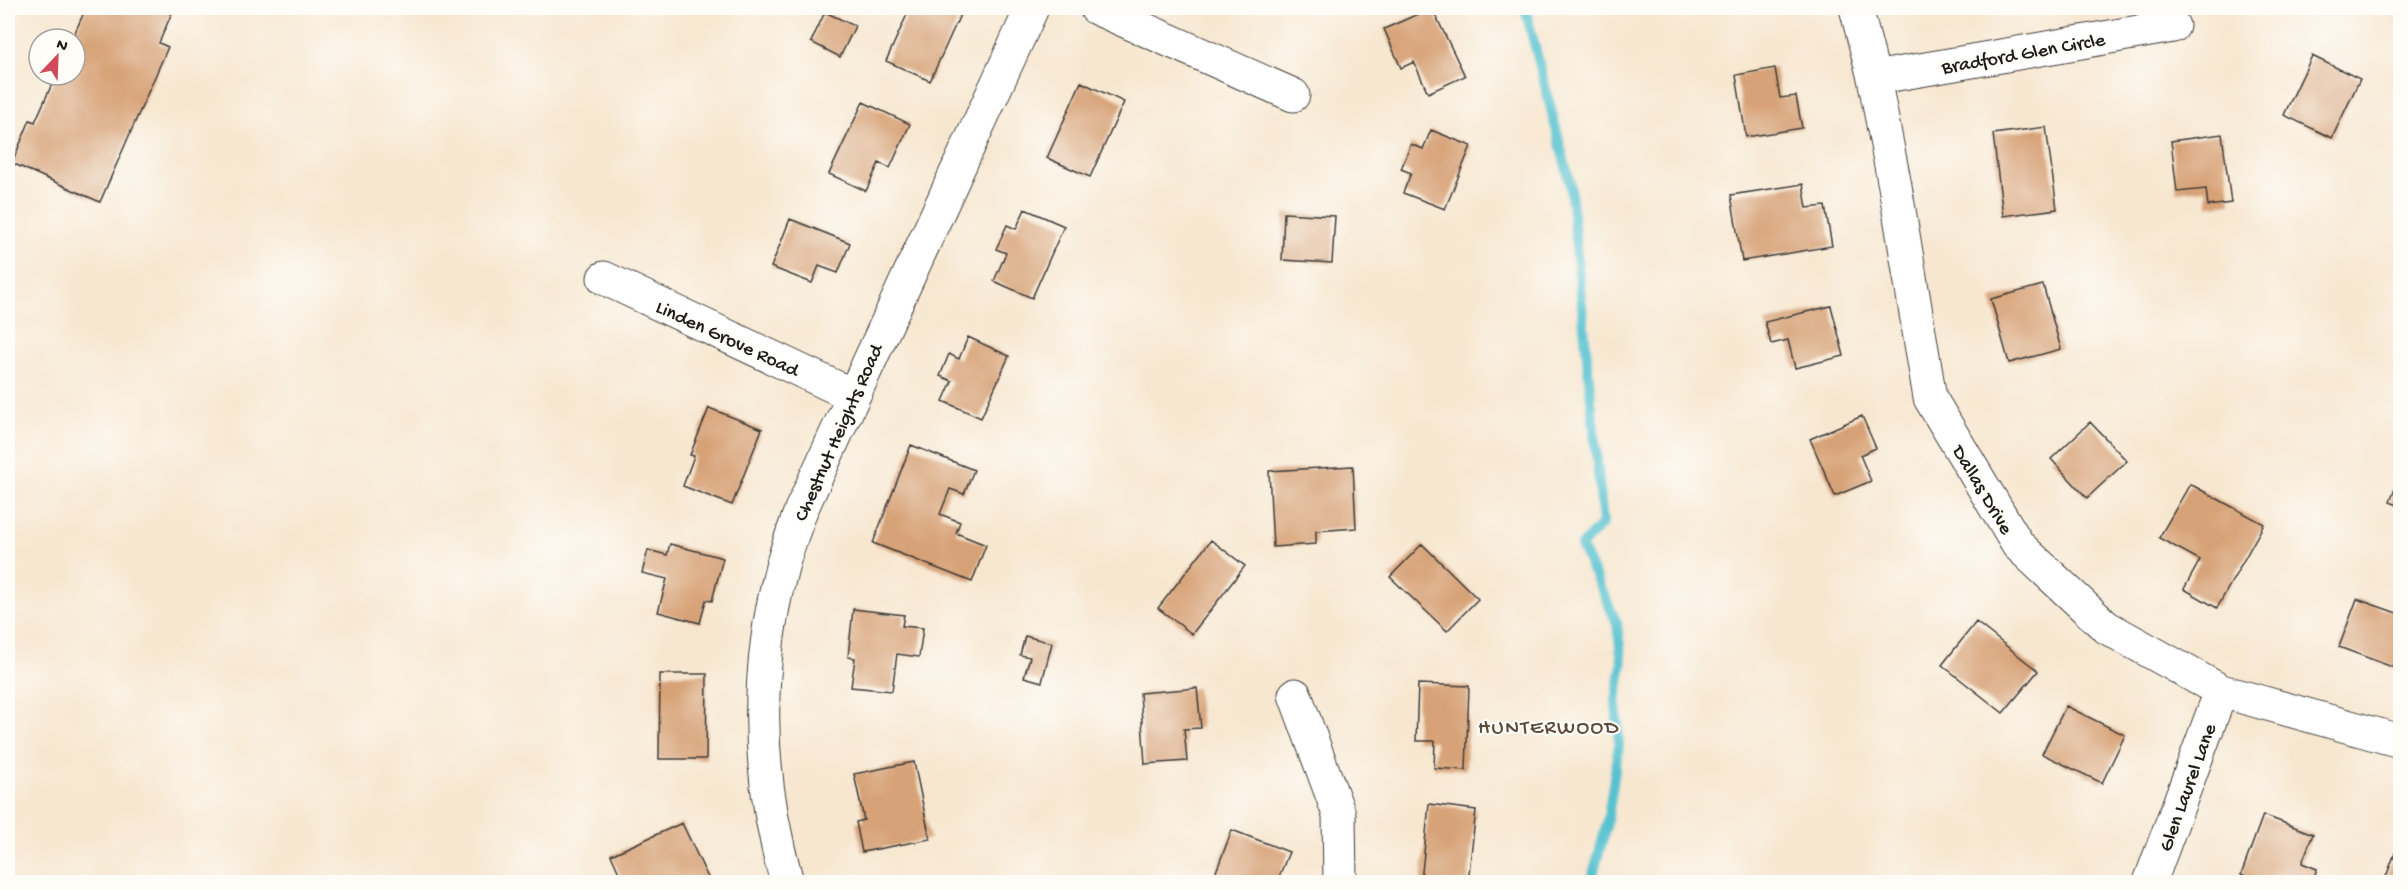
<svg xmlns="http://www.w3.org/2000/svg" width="2408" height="890" viewBox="0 0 2408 890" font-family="'Gochi Hand',sans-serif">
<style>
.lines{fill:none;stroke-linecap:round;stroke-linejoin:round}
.stream{stroke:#56c2d0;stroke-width:10}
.building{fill:#d7a277}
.street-casing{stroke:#3d3a37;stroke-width:35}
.street{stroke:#fff;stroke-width:33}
.labels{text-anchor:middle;stroke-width:4.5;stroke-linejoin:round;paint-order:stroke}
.street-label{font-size:20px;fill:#1c1c1c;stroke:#fdfcf7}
.neighbourhood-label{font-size:21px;letter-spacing:1.5px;fill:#5d4b3c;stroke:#fdfcf7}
</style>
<rect width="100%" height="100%" fill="#fdfcf7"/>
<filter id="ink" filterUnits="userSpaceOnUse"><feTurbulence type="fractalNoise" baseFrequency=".0167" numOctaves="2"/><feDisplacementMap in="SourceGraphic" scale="12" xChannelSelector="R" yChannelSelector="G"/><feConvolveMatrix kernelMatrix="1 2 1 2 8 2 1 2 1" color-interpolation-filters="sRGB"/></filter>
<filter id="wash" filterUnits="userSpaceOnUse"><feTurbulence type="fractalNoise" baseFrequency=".008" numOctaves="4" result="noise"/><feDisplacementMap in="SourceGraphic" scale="24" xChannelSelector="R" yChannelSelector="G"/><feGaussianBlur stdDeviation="1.35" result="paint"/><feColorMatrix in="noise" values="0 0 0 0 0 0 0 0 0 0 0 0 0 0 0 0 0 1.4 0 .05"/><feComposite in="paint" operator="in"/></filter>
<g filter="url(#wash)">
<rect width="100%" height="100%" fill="#f7e7d0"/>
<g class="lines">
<path class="stream" d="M1525,8L1570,183L1603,523L1581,546L1617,623L1622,663L1616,702L1619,745L1607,823L1591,882"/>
</g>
<g id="blocks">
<path class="building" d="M86,8H174L159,43L168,47L100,202L12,163L30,120L35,122L56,75H75V39H72Z
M910,8H943L960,15L930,81L886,61Z
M1432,8L1465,76L1428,93L1414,62L1401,68L1384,29Z
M825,12L855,26L840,57L811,42Z
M2312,56L2360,79L2332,138L2284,115Z
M1775,68L1780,98L1796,96L1802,128L1746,137L1736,75Z
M1081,82L1124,102L1090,177L1047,158Z
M863,102L910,124L890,168L879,163L866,191L829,174Z
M2046,127L2057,209L2003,216L1993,134Z
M1431,130L1471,146L1445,209L1403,193L1411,173L1401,169L1411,144L1423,149Z
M2222,134L2231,203L2208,206L2206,189L2177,192L2171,141Z
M1803,184L1807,208L1825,206L1832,246L1742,261L1731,195Z
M1025,209L1064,226L1032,298L994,281L1006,253L996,249L1007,225L1016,229Z
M1284,213L1335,216L1332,263L1282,260Z
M790,219L850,243L838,273L819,266L812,283L771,267Z
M2043,285L2061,349L2009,363L1991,299Z
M1831,306L1844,356L1795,368L1788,340L1771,344L1765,322Z
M968,337L1009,356L981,418L943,401L952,381L940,376L949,354L959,359Z
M709,408L762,429L732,505L683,486L694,456L690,455Z
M1862,416L1876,448L1860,455L1871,481L1835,496L1810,439Z
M2090,422L2127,461L2087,498L2051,459Z
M911,445L974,470L964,494L950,489L940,514L960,522L956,533L986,545L972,582L873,543Z
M1353,466L1356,528L1316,531V544L1273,547L1269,471Z
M2400,475V506L2390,502Z
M2190,484L2264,524L2217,608L2184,589L2200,560L2159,538Z
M1211,540L1245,566L1192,634L1158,608Z
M670,544L723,558L712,601L706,600L700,623L658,612L667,579L642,573L648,550L667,555Z
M1422,544L1478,599L1447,631L1390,577Z
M2357,599L2400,614V625L2397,634L2400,635V670L2339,647Z
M853,609L904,615L902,626L923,628L919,657L897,654L892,691L851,687L855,658L848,657Z
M1976,622L2038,671L2003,713L1942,665Z
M1025,636L1052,643L1042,682L1024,677L1030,657L1020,655Z
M660,674H707L706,759H659Z
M1418,684L1469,686L1466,770L1434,768L1435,741H1416Z
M1197,688L1201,728L1184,729L1187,761L1145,764L1140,693Z
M2066,706L2125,735L2102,783L2042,754Z
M914,762L930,839L862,852L856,822L864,820L854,774Z
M1429,804L1476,810L1468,882H1421Z
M2263,815L2313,834L2302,863L2317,869L2312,882H2261L2241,875Z
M682,823L710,882H623L611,855Z
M1232,830L1289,852L1277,882H1212Z
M2400,840V882H2384Z"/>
</g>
</g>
<g filter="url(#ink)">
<use href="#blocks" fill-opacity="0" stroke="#3d3a37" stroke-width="1.5"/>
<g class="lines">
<g class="street-casing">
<path id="street" d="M1096,8L1293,95
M1856,8L1874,78L1895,186L1930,398L2018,545L2106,627L2221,691L2400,741
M1874,78L2173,26
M604,278L852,395
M1295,695L1339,814L1340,882
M787,882C757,778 754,676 781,571C786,550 794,530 801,510L1032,8
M2150,882L2221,691"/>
</g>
<use href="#street" class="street"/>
</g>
</g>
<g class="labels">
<g class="street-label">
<text transform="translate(2023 52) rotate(-10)" y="7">Bradford Glen Circle</text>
<text transform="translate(728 337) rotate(25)" y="7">Linden Grove Road</text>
<text transform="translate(837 432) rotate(-66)" y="7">Chestnut Heights Road</text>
<text transform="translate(1984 489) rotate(59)" y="7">Dallas Drive</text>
<text transform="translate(2186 787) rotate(-70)" y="7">Glen Laurel Lane</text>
</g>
<g class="neighbourhood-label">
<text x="1549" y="733">HUNTERWOOD</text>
</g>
</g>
<rect width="2408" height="890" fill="none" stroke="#fdfcf7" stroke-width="30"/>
<g transform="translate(57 57) rotate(23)"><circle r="28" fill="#fdfcf7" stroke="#a3a29f" stroke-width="1.5"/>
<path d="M0-4.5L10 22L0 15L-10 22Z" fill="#d1495b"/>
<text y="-9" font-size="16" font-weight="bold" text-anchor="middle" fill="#1c1c1c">N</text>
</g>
</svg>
